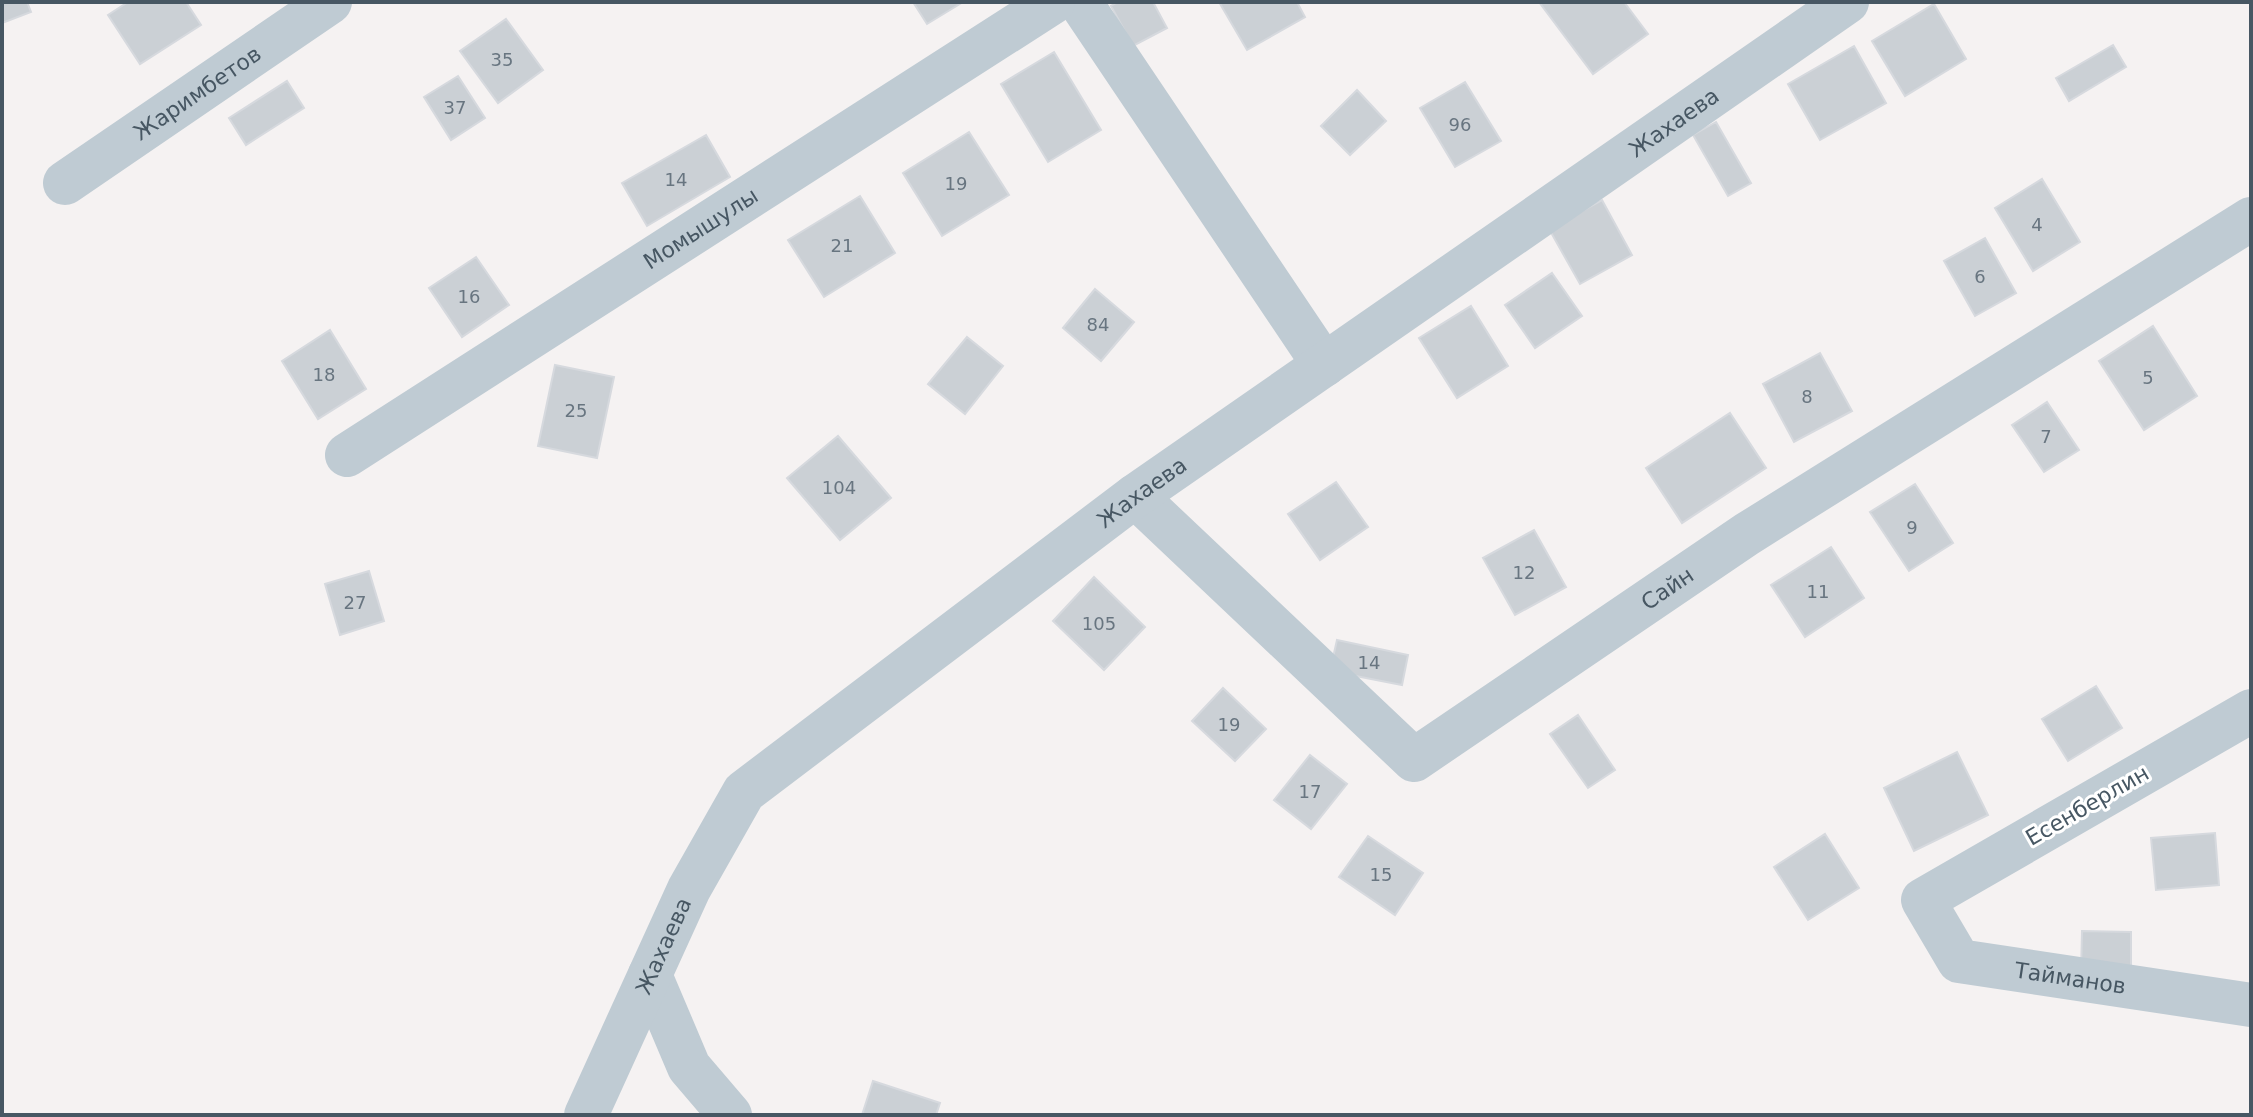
<svg xmlns="http://www.w3.org/2000/svg" width="2253" height="1117" viewBox="0 0 2253 1117" font-family="'DejaVu Sans',sans-serif">
<style>
.building{fill:#cbd0d5;stroke:#d6d9de;stroke-width:2}
.lines{fill:none;stroke-linecap:round;stroke-linejoin:round}
.minor{stroke:#bfcbd3;stroke-width:44}
.labels{text-anchor:middle;stroke-width:6;stroke-linejoin:round;paint-order:stroke}
.number-label{font-size:18px;fill:#687580}
.street-label{font-size:22px;fill:#475763;stroke:#fff}
</style>
<rect width="100%" height="100%" fill="#f5f2f2"/>
<path class="building" d="M2,2H27L31,12L2,23Z
M128,2H186L201,25L140,64L108,15Z
M913,2H963L927,24Z
M1118,2H1153L1167,28L1133,46L1111,6Z
M1219,2H1297L1305,17L1247,50Z
M1539,2H1624L1648,34L1593,74Z
M1934,4L1966,59L1905,96L1872,41Z
M506,19L543,70L498,103L460,51Z
M2113,45L2126,67L2069,101L2056,78Z
M1854,46L1886,103L1820,140L1788,84Z
M1054,52L1101,130L1048,162L1001,84Z
M458,76L485,118L451,140L424,97Z
M287,81L304,108L246,145L229,118Z
M1465,82L1501,141L1455,167L1420,108Z
M1357,90L1386,121L1350,155L1321,126Z
M1716,122L1751,183L1728,196L1693,135Z
M969,132L1009,195L942,236L903,173Z
M706,135L730,177L647,226L622,183Z
M2042,179L2080,242L2033,271L1995,208Z
M860,196L895,253L824,297L788,240Z
M1602,200L1632,255L1580,284L1549,229Z
M1985,238L2016,293L1975,316L1944,261Z
M476,257L509,305L462,337L429,288Z
M1552,273L1582,316L1535,348L1505,305Z
M1095,289L1134,322L1101,361L1063,328Z
M1471,306L1508,366L1457,398L1419,338Z
M2153,326L2197,396L2144,430L2099,361Z
M330,330L366,389L318,419L282,361Z
M967,337L1003,366L965,414L928,384Z
M1820,353L1852,411L1794,442L1763,384Z
M555,365L614,377L597,458L538,446Z
M2047,402L2079,450L2044,472L2012,425Z
M1730,413L1766,468L1682,523L1646,468Z
M838,436L891,498L840,540L787,478Z
M1336,482L1368,527L1320,560L1288,514Z
M1915,484L1953,543L1909,571L1870,512Z
M1534,530L1566,587L1515,615L1483,558Z
M1831,547L1864,598L1805,637L1771,585Z
M369,571L384,621L340,635L325,584Z
M1094,577L1145,627L1104,670L1053,621Z
M1337,640L1408,655L1402,685L1330,671Z
M2096,686L2122,728L2068,761L2042,719Z
M1223,688L1266,729L1235,761L1192,721Z
M1578,715L1615,770L1588,788L1550,734Z
M1957,752L1988,815L1914,851L1884,788Z
M1310,755L1347,784L1311,829L1274,800Z
M2215,833L2219,885L2156,890L2151,838Z
M1825,834L1859,888L1808,920L1774,867Z
M1368,836L1423,873L1395,915L1339,877Z
M2082,931L2131,932V974L2081,973Z
M873,1081L940,1103L936,1115H862Z"/>
<g class="lines">
<g class="minor">
<path d="M1080,2L1324,365"/>
<path id="s1" d="M65,183L330,2"/>
<path id="s2" d="M347,455L1053,2"/>
<path id="s3" d="M1135,496L1414,760L1747,534L2251,219"/>
<path id="s4" d="M2251,711L1923,900L1959,961L2251,1005"/>
<path d="M650,975L689,1067L730,1115"/>
<path id="s5" d="M586,1115L689,889L744,792L1135,496L1847,2"/>
</g>
</g>
<g class="labels">
<g class="number-label">
<text x="502" y="66">35</text>
<text x="455" y="114">37</text>
<text x="1460" y="131">96</text>
<text x="676" y="186">14</text>
<text x="956" y="190">19</text>
<text x="2037" y="231">4</text>
<text x="842" y="252">21</text>
<text x="1980" y="283">6</text>
<text x="469" y="303">16</text>
<text x="1098" y="331">84</text>
<text x="324" y="381">18</text>
<text x="2148" y="384">5</text>
<text x="1807" y="403">8</text>
<text x="576" y="417">25</text>
<text x="2046" y="443">7</text>
<text x="839" y="494">104</text>
<text x="1912" y="534">9</text>
<text x="1524" y="579">12</text>
<text x="1818" y="598">11</text>
<text x="355" y="609">27</text>
<text x="1099" y="630">105</text>
<text x="1369" y="669">14</text>
<text x="1229" y="731">19</text>
<text x="1310" y="798">17</text>
<text x="1381" y="881">15</text>
</g>
<g class="street-label">
<text dy="8" stroke="none"><textPath href="#s1" startOffset="160">Жаримбетов</textPath></text>
<text dy="8" stroke="none"><textPath href="#s5" startOffset="1506">Жахаева</textPath></text>
<text dy="8" stroke="none"><textPath href="#s2" startOffset="420">Момышулы</textPath></text>
<text dy="8" stroke="none"><textPath href="#s5" startOffset="858">Жахаева</textPath></text>
<text dy="8" stroke="none"><textPath href="#s3" startOffset="690">Сайн</textPath></text>
<text transform="translate(2087 805) rotate(-30)" y="8">Есенберлин</text>
<text dy="8" stroke="none"><textPath href="#s5" startOffset="186">Жахаева</textPath></text>
<text dy="8" stroke="none"><textPath href="#s4" startOffset="562">Тайманов</textPath></text>
</g>
</g>
<rect width="2253" height="1117" fill="none" stroke="#475763" stroke-width="8"/>
</svg>
